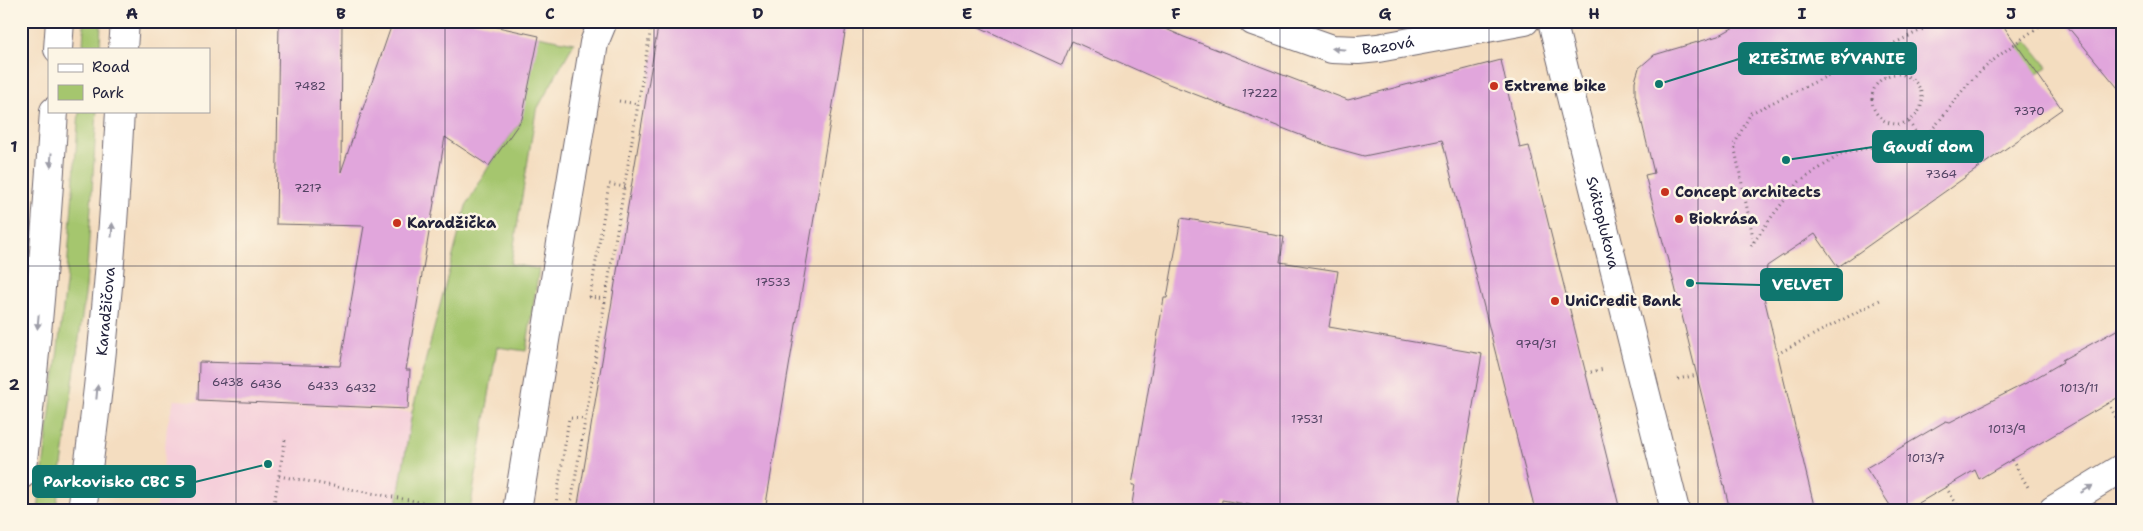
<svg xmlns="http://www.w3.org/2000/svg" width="2143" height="531" viewBox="0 0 2143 531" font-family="'Shantell Sans',sans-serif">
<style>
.built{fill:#f5cfda}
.green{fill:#a5c66e;stroke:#647454}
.building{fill:#e1a6dc}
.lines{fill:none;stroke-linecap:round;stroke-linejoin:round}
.minor-casing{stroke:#6c636a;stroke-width:30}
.tertiary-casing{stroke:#6c636a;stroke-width:30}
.secondary-casing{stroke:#6c636a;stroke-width:30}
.path{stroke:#6c636a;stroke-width:3;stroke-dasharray:1 4;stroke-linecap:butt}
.minor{stroke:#fff;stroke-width:28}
.tertiary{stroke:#fff;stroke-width:28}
.secondary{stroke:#fff;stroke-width:28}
.oneway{fill:#9c9ca7}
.grid{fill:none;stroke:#22223b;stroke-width:1;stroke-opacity:0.55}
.poi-dot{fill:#c8321e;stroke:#fcf5e5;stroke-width:2}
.labels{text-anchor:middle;stroke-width:5;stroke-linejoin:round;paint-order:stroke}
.number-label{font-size:12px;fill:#524363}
.street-label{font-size:15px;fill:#22223b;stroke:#fcf5e5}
.poi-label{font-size:15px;font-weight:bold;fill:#22223b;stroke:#fcf5e5;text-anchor:start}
.leader{fill:none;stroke:#0f766e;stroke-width:2}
.callout-dot{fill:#0f766e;stroke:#fcf5e5;stroke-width:2}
.callout{fill:#0f766e;stroke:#0f766e;stroke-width:2}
.callout-label{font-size:16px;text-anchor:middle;font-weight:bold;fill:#fff}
.neatline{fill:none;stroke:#22223b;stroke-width:2}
.grid-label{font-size:16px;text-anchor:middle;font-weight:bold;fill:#22223b}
</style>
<rect width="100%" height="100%" fill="#fcf5e5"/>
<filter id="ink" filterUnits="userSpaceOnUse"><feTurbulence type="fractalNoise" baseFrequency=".02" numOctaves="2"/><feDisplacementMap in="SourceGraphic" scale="10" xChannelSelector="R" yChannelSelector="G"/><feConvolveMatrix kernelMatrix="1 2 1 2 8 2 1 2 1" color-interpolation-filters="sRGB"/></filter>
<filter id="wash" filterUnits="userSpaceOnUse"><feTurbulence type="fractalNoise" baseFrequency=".0096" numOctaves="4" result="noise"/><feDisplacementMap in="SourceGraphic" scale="20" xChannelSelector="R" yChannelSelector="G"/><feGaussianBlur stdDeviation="1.12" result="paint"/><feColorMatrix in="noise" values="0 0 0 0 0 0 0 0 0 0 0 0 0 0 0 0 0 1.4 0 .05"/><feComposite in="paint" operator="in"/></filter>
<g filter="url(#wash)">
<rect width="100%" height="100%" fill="#f4ddc0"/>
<path class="built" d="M174,400L412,412L396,510H156L164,460L167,426Z"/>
<path class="green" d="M84,21H101L100,49H83Z
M538,36L574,43L536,111L511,264L539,269L526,351L497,347L470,510H396L412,412L466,206L489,166L517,126H519Z
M2027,41L2048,67L1986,104L1974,82Z
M79,111H97L86,287L56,510H38L66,284Z"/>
<g id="blocks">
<path class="building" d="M279,21H342L341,172L393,21H471L539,36L522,119L489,166L445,137L406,370H410L408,409L198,400L199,362L340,366L364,226L276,224Z
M659,21H847L765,510H577Z
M966,21H1148L1184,37L1348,100L1501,60L1520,148L1529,146L1620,510H1535L1442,140L1364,156L1331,147L1166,83L1072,41L1062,65Z
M1745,21H2000L2062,109L1838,267L1815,234L1767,266L1763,293L1815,510H1730L1674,283L1645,175L1654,173L1635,94V81L1639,68L1654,55L1718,36Z
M2063,21H2122V93Z
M1181,218L1268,232V234L1284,237L1280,262L1338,271L1329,327L1482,354L1455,510H1279L1222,500L1221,510H1131L1135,485H1132L1164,298H1167Z
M2122,327V395L1979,479L1975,470L1907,510H1893L1866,468L1946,421L1950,422L2032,380L2063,362L2062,360Z"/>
</g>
</g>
<g filter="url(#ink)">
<use href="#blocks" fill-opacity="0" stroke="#6c636a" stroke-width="1"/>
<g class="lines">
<g class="minor-casing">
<g id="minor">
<path id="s1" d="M1253,21L1332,49L1358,50L1378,48L1525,21"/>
<path d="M517,510L594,43L603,21"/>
<path d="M2053,510L2122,468"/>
</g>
</g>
<g class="tertiary-casing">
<g id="tertiary">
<path id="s2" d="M1552,21L1675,510"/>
</g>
</g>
<g class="secondary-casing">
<g id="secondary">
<path d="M58,49L60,21"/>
<path d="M123,49L125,21"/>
<path d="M21,475C37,354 46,233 54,111"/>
<path id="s3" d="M82,510C102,378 113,244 120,111"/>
</g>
</g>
<path class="path" d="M1872,55L1885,77
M1872 99a25 25 0 1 1 50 0a25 25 0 1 1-50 0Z
M619,101L638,104
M1909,122L1921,140C1941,123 1953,100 1971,81C1994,57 2020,40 2047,21
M1754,242L1734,145L1751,113L1940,21
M1751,246L1773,215L1799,182L1841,154L1876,146L1921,140
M589,297L606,299
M590,297L609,184L625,187
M1777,354L1880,300
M1586,373L1604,369
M1678,379L1697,375
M2108,403L2122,428
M2012,460L2028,487
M279,476L463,510
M1946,487L1960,510
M273,510L285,440
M555,510L569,418L585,419
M570,510L652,21"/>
<use href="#minor" class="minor"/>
<use href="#tertiary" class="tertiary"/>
<use href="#secondary" class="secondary"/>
</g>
<defs><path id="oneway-solid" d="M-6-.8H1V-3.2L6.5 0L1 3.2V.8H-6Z" transform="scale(1.25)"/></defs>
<g class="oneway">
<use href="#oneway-solid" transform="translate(1339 49) rotate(-175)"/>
<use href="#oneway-solid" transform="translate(51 160) rotate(94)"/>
<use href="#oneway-solid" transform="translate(112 230) rotate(-86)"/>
<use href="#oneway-solid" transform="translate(38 322) rotate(95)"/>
<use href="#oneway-solid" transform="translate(97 392) rotate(-85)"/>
<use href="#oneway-solid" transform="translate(2087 489) rotate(-31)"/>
</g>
</g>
<path class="grid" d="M236,21V510M445,21V510M654,21V510M863,21V510M1072,21V510M1280,21V510M1489,21V510M1698,21V510M1907,21V510M21,266H2122"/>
<g class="poi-dot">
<circle cx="1494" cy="86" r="5"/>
<circle cx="1665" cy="192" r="5"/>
<circle cx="1679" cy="219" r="5"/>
<circle cx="397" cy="223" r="5"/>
<circle cx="1555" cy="301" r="5"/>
</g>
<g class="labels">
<g class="number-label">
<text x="310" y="90">7482</text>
<text x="1260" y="97">17222</text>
<text x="2029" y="115">7370</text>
<text x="1941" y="178">7364</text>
<text x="308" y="192">7217</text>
<text x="773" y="286">17533</text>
<text x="1536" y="348">979/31</text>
<text x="228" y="386">6438</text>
<text x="266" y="388">6436</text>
<text x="323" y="390">6433</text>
<text x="361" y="392">6432</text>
<text x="2079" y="392">1013/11</text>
<text x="1307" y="423">17531</text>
<text x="2007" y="433">1013/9</text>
<text x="1926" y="462">1013/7</text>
</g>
<g class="street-label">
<text dy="5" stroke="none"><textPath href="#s1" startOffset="140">Bazová</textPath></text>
<text dy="5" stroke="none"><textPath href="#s2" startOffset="208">Svätoplukova</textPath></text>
<text dy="5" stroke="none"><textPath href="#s3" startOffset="200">Karadžičova</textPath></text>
</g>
<g class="poi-label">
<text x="1504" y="91">Extreme bike</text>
<text x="1675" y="197">Concept architects</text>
<text x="1689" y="224">Biokrása</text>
<text x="407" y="228">Karadžička</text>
<text x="1565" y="306">UniCredit Bank</text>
</g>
</g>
<path class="leader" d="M1659 84L1739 59M1786 160L1873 147M1690 283L1761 285M268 464L195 482"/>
<g class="callout-dot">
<circle cx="1659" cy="84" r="5"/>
<circle cx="1786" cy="160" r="5"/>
<circle cx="1690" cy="283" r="5"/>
<circle cx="268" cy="464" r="5"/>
</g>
<g class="callout">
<rect x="1739" y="43" width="177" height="31" rx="5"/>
<rect x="1873" y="131" width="110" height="31" rx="5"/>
<rect x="1761" y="269" width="81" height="31" rx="5"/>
<rect x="33" y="466" width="162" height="31" rx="5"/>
</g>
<g class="callout-label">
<text x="1827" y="64">RIEŠIME BÝVANIE</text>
<text x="1928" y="152">Gaudí dom</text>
<text x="1802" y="290">VELVET</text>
<text x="114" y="487">Parkovisko CBC 5</text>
</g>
<rect width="2143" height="531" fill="none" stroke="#fcf5e5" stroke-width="55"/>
<rect x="48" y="48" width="162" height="65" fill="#fcf5e5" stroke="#a5a1a1"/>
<rect x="58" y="64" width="25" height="8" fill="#ffffff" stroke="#a5a1a1"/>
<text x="92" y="72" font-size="15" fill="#22223b">Road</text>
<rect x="58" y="85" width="25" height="15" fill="#a5c66e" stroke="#a5a1a1"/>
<text x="92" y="98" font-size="15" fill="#22223b">Park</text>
<rect x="28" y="28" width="2088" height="476" class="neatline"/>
<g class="grid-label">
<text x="132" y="19">A</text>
<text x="341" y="19">B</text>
<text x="550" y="19">C</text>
<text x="758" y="19">D</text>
<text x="967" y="19">E</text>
<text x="1176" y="19">F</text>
<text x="1385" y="19">G</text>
<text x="1594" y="19">H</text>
<text x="1802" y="19">I</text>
<text x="2011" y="19">J</text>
<text x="14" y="152">1</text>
<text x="14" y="390">2</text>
</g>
</svg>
